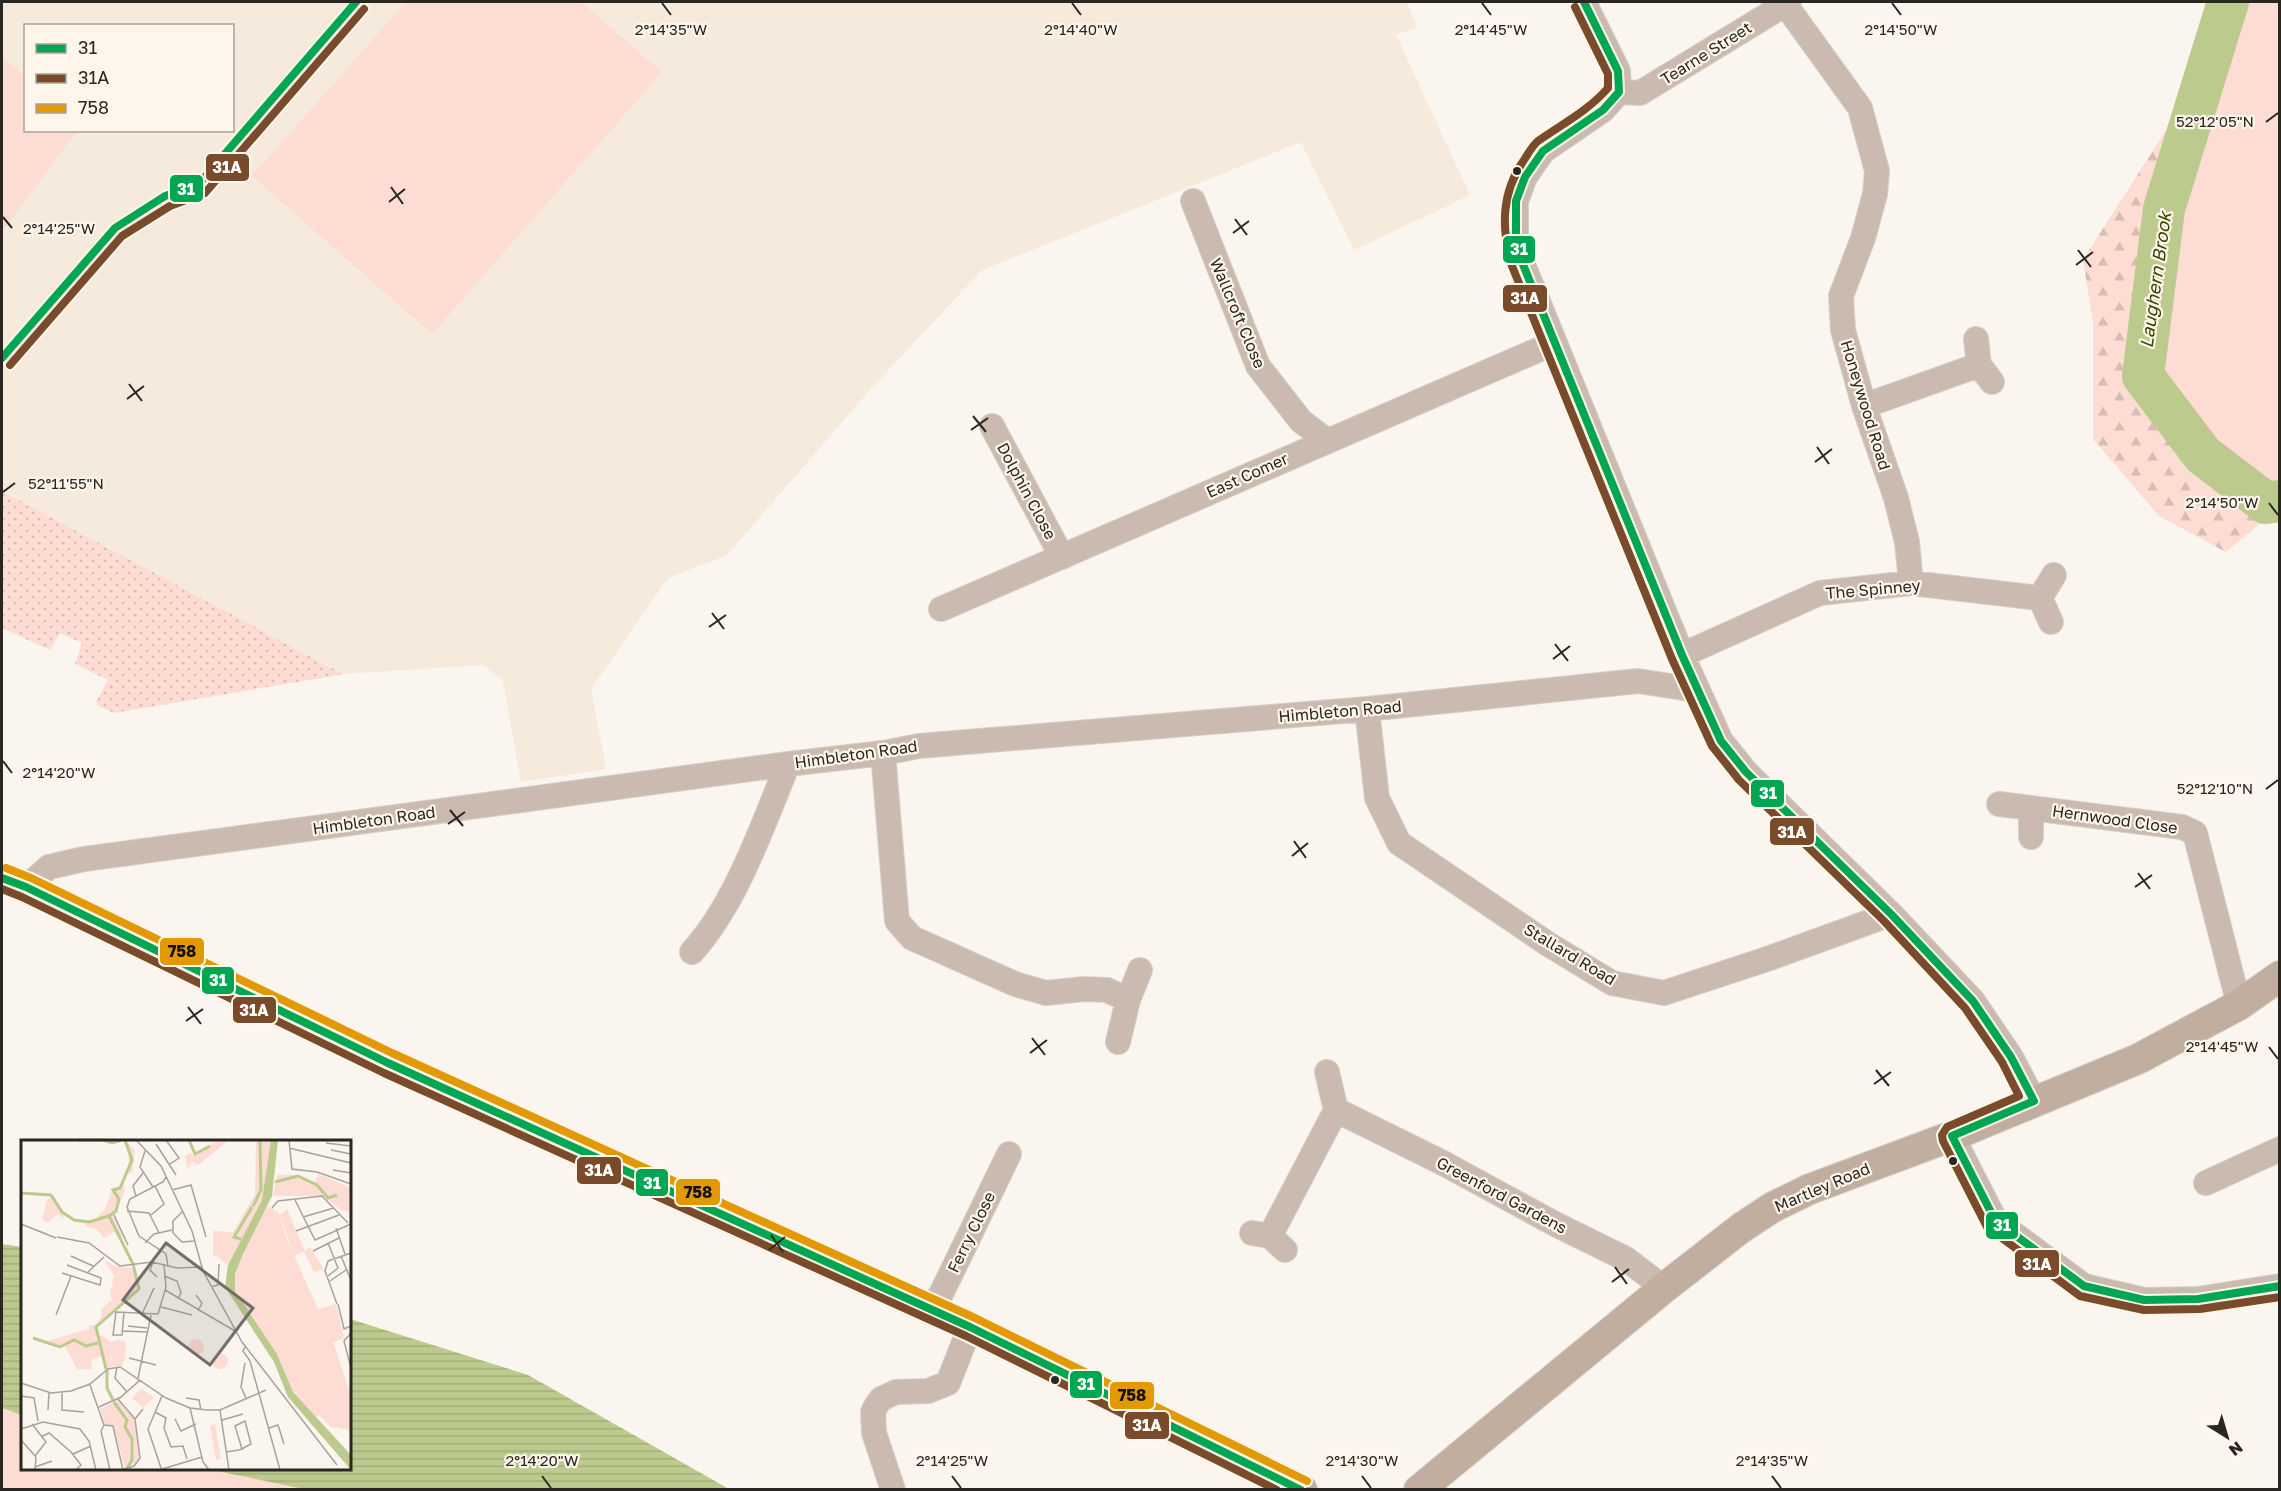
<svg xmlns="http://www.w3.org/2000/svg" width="2281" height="1491" viewBox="0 0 2281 1491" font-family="'Golos Text',sans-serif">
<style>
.built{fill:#f5eadc;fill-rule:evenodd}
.grass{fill:#fcdcd3}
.forest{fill:url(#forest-firs)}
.garden{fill:url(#garden-dots)}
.water{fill:url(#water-rules)}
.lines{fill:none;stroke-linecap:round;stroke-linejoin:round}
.river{stroke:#bdca8d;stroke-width:42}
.minor-casing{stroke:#d4d0ca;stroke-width:26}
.major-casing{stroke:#d4d0ca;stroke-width:32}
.minor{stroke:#cbbaaf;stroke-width:24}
.major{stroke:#c1ae9e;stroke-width:30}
.bus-1-casing{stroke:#fef6ea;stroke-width:12}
.bus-2-casing{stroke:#fef6ea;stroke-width:12}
.bus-3-casing{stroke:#fef6ea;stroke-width:12}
.bus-1{stroke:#00a651;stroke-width:8}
.bus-2{stroke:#7a4b2a;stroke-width:8}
.bus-3{stroke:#e29903;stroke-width:8}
.ticks{fill:none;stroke:#2a2621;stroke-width:2}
.bus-dot{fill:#2a2621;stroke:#fef6ea;stroke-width:2}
.labels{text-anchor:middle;stroke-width:4.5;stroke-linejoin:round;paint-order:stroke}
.street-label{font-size:16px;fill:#2a2621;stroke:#fef6ea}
.water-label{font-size:18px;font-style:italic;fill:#384402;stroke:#fef6ea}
.inset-river{fill:none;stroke:#bdca8d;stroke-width:3}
.inset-road{fill:none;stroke:#a7a29c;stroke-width:1.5}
.view{fill:#736e69;fill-opacity:0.15;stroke:#736e69;stroke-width:3}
.inset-edge{fill:none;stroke:#2a2621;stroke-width:3}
.ticks-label{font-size:15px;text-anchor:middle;fill:#2a2621;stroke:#fef6ea;stroke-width:4.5;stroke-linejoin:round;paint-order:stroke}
.line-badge{stroke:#fef6ea;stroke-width:2}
.badge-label{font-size:16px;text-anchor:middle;font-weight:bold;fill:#fff}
.pale-badge-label{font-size:16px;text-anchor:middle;font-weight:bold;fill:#111}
</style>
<defs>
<pattern id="forest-firs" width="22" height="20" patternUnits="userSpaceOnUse" patternTransform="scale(1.5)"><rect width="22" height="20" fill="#fcdcd3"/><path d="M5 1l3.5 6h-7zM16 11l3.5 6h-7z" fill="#d8bdb5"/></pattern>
<pattern id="garden-dots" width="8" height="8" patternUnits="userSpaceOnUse" patternTransform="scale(1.5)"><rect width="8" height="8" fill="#fcdcd3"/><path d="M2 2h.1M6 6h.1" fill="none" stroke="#d8bdb5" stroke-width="1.8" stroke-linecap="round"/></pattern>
<pattern id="water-rules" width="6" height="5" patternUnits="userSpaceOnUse" patternTransform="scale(1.5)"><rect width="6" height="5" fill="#bdca8d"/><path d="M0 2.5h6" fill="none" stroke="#a3ad79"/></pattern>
</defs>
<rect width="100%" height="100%" fill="#faf5ee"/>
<path class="built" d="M2,2H1407L1417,28L1396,35L1470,195L1354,250L1301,142L982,270L869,391L727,555L668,578L591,689L606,769L521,782L503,681L483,665L344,674L2,491ZM26,26H232V130H26Z"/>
<path class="grass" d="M406,2H581L662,72L432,334L252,176Z
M2228,2H2279V501L2266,503L2203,455L2143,376L2164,209Z
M2,58L25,76L26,130L77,131L2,232Z
M2,1408L22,1415V1468L207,1469L309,1489H2Z"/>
<path class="forest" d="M2207,66L2164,209L2143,376L2203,455L2266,503L2279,501V508L2226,552L2159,516L2093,439V322L2083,260Z"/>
<path class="garden" d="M2,491L330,667L344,674L114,713L95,704L108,680L75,664L82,643L60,633L50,650L2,628Z"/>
<path class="water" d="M2,1244L22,1247V1415L2,1408Z
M350,1319L528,1375L729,1489L309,1490L207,1469L350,1468Z"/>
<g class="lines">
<path class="river" d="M2228,2L2164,209L2143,376L2203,455L2266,503L2280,501"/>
<g class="minor-casing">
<path id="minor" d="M1584,2L1618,71L1619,92
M1785,4L1860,108L1877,171L1875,194L1863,238L1841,296L1843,330L1864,406L1896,498L1907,542L1911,583
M1619,92L1603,110L1543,151L1525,177L1516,201V239L1522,262L1682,655L1721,741L1746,772L1891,914L1973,1001L2011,1057L2034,1101
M1619,92L1640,93L1789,2
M1193,201L1258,366L1301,421L1326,440
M1976,339L1979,365L1992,382
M1864,406L1979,365
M992,426L1062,557
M941,609L1554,343
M2051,622L2040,598L2054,575
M1682,655L1820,593L1911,583L2040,598
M1367,709L1377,798L1399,843L1548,944L1612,983L1664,993L1770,958L1891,914
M883,753L897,921L912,938L1015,984L1046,993L1084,989L1107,990L1128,1000
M1999,804L2182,827L2195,833L2239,1005
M2031,808V837
M26,887L49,867L84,859L788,764L883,753L919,746L1367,709L1638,681L1696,690
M692,952C737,902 762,826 788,764
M1118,1042L1128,1000L1140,970
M1336,1110L1443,1163L1555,1224L1626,1259L1664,1288
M1952,1136L1995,1220L2084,1286L2144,1300L2198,1299L2280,1286
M2206,1183L2280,1149
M1252,1233L1270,1236L1285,1250
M1270,1236L1336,1110L1327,1072
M931,1310L942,1292L1009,1154
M893,1490L874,1433L873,1412L876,1406L881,1399L896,1392L928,1391L948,1383L970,1327"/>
</g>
<g class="major-casing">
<path id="major" d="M2,878L26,887L388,1063L970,1327L1302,1490
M1419,1490L1664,1288L1741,1228L1773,1207L1810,1189L1952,1136L2138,1059L2239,1005L2280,976"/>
</g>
<use href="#minor" class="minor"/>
<use href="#major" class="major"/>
<g class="bus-1-casing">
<path id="bus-1" d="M1584,2L1618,71L1619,92L1603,110L1543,151L1525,177L1516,201V239L1522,262L1682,655L1721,741L1746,772L1891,914L1973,1001L2011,1057L2034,1101L1952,1136L1995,1220L2084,1286L2144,1300L2198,1299L2280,1286
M2,358L115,228L165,196L198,185L356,2
M2,878L26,887L388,1063L970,1327L1301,1490"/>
</g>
<g class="bus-2-casing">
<path id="bus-2" d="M1575,7L1608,74V88C1588,111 1562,124 1538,141C1532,146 1528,154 1524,160C1501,193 1501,228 1512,266L1672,659L1712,746L1739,780L1884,921L1965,1008L2002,1062L2019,1096L1947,1127L1942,1135L1943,1141L1987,1227L2080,1296L2144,1310L2200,1309L2280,1297
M10,365L122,236L170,206L205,193L364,9
M2,889L22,897L384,1073L966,1336L1277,1490"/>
</g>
<g class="bus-3-casing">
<path id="bus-3" d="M6,868L31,878L392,1053L975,1318L1307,1481"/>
</g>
<use href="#bus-1" class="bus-1"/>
<use href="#bus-2" class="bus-2"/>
<use href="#bus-3" class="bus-3"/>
</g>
<path class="ticks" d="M662,3L671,15M1072,3L1081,15M1482,3L1491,15M1892,3L1901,15M2266,122L2278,113M391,187L403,204M389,202L405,189M3,217L12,228M1235,219L1247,235M1233,233L1249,221M2078,250L2091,267M2076,265L2093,252M129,384L142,401M127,399L144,386M973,416L986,432M971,430L988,418M1817,447L1829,464M1815,462L1832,449M3,492L15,483M2269,503L2278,515M712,613L724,629M709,627L726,615M1555,644L1568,661M1553,659L1570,646M3,761L12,773M2266,789L2278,780M450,810L463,826M448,824L465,812M1294,841L1306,858M1292,856L1308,843M2138,873L2150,889M2135,887L2152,875M188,1007L201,1024M186,1021L203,1009M1032,1038L1045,1055M2269,1047L2278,1059M1030,1053L1047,1040M1876,1070L1889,1086M1874,1084L1891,1072M771,1235L783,1252M769,1250L785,1237M1615,1267L1627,1284M1612,1282L1629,1269M542,1476L551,1488M952,1476L961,1488M1362,1476L1371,1488M1772,1476L1781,1488"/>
<g class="bus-dot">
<circle cx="1517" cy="171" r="5"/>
<circle cx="1953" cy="1161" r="5"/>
<circle cx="1055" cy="1380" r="5"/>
</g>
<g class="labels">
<g class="street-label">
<text transform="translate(1706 53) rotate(-32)" y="6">Tearne Street</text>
<text transform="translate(1238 313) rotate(67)" y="6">Wallcroft Close</text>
<text transform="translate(1866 405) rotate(73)" y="6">Honeywood Road</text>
<text transform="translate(1247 475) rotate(-24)" y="6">East Comer</text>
<text transform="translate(1027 491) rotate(62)" y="6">Dolphin Close</text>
<text transform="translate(1873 589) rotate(-5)" y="6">The Spinney</text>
<text transform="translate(1340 711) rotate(-5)" y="6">Himbleton Road</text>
<text transform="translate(856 754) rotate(-8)" y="6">Himbleton Road</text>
<text transform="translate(2115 819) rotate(8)" y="6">Hernwood Close</text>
<text transform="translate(374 820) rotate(-8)" y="6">Himbleton Road</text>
<text transform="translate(1570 954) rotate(31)" y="6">Stallard Road</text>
<text transform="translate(1822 1187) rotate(-23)" y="6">Martley Road</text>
<text transform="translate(1502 1195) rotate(28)" y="6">Greenford Gardens</text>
<text transform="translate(971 1232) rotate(-64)" y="6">Ferry Close</text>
</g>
<g class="water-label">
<text transform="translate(2156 280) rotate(-82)" y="6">Laughern Brook</text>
</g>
</g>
<g transform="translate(21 1140)">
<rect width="330" height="330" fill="#faf5ee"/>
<path d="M247,66L258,73L265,97L315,210L330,257V290L310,287L298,275L294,278L272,252L256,214L214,151V134L232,90ZM207,97L212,99L207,125L198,118ZM83,120L94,126L112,128L118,144L112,155L93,169L89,153L93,136ZM67,189L72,198L77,196L81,216L70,220L71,229H56L44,206L20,203ZM167 207a8 8 0 1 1 16 0a8 8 0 1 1-16 0ZM96,200L105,202L104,217L101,226H91L89,203ZM191 221a8 8 0 1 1 16 0a8 8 0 1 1-16 0Z" fill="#fcdcd3"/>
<path d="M103,0L114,10L111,33L106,34L108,15ZM197,0H208L177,25L171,21L167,30L164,16L170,13L173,16ZM235,0H250L246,41L241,60L207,125L212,99L207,97L198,118L192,115V91L212,92L234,54ZM102,40L104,51L94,74L102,98L98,100L94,91L83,98L75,89L64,86L65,81L73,80L83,71L91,51L99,48ZM32,57L44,73L42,78L37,74L26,83L21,80L26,59ZM90,160L93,169L76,187L77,196L67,198L68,185H74L80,178V170Z" fill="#fcdcd3"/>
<path d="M297,34L330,48V72L320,70L303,56H252L256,35H278L294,43ZM289,107L303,130L293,132L283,112ZM315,164L323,198L311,203L297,169ZM80,195L90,201L91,226L85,229L77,203V196ZM97,260L114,280L119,315L115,323L104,329L93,286L84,284L79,269Z" fill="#fcdcd3"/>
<path d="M266,69L284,111L273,116L259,75ZM120,249L133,257L122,268L111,258ZM194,284L200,319L195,320L189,286Z" fill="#fcdcd3"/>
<path d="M250,0H257L251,56L222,114L214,134V151L256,214L272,252L330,315V330L267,257L253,222L204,147L207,125L241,60Z" fill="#bdca8d"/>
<path class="inset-river" d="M57,0H80M82,0L91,3L101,0M168,0L174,14L189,6M254,42L277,36L296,45L307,58L316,55M0,53L30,55L41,72L53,80L68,82L88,76M232,66L240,50L239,0M220,99L213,97L231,67M12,198L39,207L53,200L65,206L77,203M85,229L75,187L118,149L112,124L88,76L95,71L98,59L92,50L99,48L111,20L104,0M86,230V248L92,260M93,262L106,280L104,287L111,299V320L105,330"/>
<path class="inset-road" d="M115,0L140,26L171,91L182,131L221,202L316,325M145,0L158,18L149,24M268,0L271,29L296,32L330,44M305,3L330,6M135,4L155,35M268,8L330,23M310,10L330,14M124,11L119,27L132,47M312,30L330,33M145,37L142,42L109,59L106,67L118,96L145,114L147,126M151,50L170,45L185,97M115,56L112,46L122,33M274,60L294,100L330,84M251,68L257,61L301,56L327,83M106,71L128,73L138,93M162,71L152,81V93L161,102L173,101M93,75L107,105M130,75L143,64L134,46M282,77L313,68M0,84L35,98M315,88L324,114M275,91L318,75M36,97L68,103L99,126L131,122L156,128L181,127M124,103L133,94L151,90M292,111L318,98M50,116L72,126M320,116L330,140M307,121L304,131L316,164M307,121L330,113M132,122L129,130L136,137M67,132L83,117M41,133L79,145L80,138L46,125M143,136L156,141L160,153L157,159M307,136L317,128L307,103M309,141L325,130M190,147L197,145L198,124M144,150L214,191M175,155L181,163L177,171M317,164L323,189L330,186M140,167L171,175M103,172L101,195H92L95,172L137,174L145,147L143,125M121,174L133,148M35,175L50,136M107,186L126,188M102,191L126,192M330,193L323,201L330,228M224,207L222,211L229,221L259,330M108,218L135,225M224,223L220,247L225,258M96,227L94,238L106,252M117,238L130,175M0,243L30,253L50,251L69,244L87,229L99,227L145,258L169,268L186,270H199L245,250M69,245L83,285M41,252V270L63,272M0,256L13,258L17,281M165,258L178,260L180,270M97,259L114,279M78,267L100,257L119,240M169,268L182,322L188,330M27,270L28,252M199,270L208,330M134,272L145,278L143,288L150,307L162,306L166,319M154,279L160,291L175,284M201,280L222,274M11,284L25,302L14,316M83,285L92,286L102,330M83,285L80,291L89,330M248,288L257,285L263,304M0,289L22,282L59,289L68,301L75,330M20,297L28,293L50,312L60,325L55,330M0,300L15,317L14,330M205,312L218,310L221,309L226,306L230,304L224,281L214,286L221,309M52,314L70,306M14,327L31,321M140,328L127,289L141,256M101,330L113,326L119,318L114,279L122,269M138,330L181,317"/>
<path class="view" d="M145,103L232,168L189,225L102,160Z"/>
<rect width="330" height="330" class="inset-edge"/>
</g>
<g class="ticks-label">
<text x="671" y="35">2°14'35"W</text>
<text x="1081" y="35">2°14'40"W</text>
<text x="1491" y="35">2°14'45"W</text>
<text x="1901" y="35">2°14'50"W</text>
<text x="2215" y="127">52°12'05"N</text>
<text x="59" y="234">2°14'25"W</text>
<text x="66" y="489">52°11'55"N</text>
<text x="2222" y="508">2°14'50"W</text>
<text x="59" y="778">2°14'20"W</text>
<text x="2215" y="794">52°12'10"N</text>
<text x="2222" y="1052">2°14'45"W</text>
<text x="542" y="1466">2°14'20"W</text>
<text x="952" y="1466">2°14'25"W</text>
<text x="1362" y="1466">2°14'30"W</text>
<text x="1772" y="1466">2°14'35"W</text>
</g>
<g class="line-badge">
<rect x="205" y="153" width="45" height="29" rx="6" fill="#7a4b2a"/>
<rect x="169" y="174" width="35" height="29" rx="6" fill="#00a651"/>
<rect x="1502" y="235" width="34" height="29" rx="6" fill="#00a651"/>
<rect x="1502" y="284" width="46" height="29" rx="6" fill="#7a4b2a"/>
<rect x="1750" y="779" width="35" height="29" rx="6" fill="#00a651"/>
<rect x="1769" y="817" width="46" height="29" rx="6" fill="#7a4b2a"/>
<rect x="159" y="937" width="46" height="29" rx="6" fill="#e29903"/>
<rect x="201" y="966" width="34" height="29" rx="6" fill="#00a651"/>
<rect x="232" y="996" width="45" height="28" rx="6" fill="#7a4b2a"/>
<rect x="576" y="1156" width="46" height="29" rx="6" fill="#7a4b2a"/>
<rect x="635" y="1168" width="34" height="29" rx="6" fill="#00a651"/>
<rect x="675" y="1178" width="46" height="28" rx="6" fill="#e29903"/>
<rect x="1985" y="1211" width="34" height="29" rx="6" fill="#00a651"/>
<rect x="2014" y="1249" width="46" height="29" rx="6" fill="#7a4b2a"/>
<rect x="1069" y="1370" width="34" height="29" rx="6" fill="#00a651"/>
<rect x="1109" y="1381" width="46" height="29" rx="6" fill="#e29903"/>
<rect x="1124" y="1411" width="46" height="29" rx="6" fill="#7a4b2a"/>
</g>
<g class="badge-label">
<text x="227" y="173">31A</text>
<text x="186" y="195">31</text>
<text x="1519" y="255">31</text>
<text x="1525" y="304">31A</text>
<text x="1768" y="799">31</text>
<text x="1792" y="838">31A</text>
<text x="218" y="986">31</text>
<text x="254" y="1016">31A</text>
<text x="599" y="1176">31A</text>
<text x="652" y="1189">31</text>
<text x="2002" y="1231">31</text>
<text x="2037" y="1270">31A</text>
<text x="1086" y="1390">31</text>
<text x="1147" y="1431">31A</text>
</g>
<g class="pale-badge-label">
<text x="182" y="957">758</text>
<text x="698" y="1198">758</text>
<text x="1132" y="1401">758</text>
</g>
<rect width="2281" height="1491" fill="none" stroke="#2a2621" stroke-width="6"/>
<rect x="24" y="24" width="210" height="108" fill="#fef6ea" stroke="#a9a39a" stroke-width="1.5"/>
<rect x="36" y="44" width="30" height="9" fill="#00a651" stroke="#a9a39a" stroke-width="1.5"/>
<text x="78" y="54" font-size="18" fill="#2a2621">31</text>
<rect x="36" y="74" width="30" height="9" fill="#7a4b2a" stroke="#a9a39a" stroke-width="1.5"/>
<text x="78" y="84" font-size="18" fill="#2a2621">31A</text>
<rect x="36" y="104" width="30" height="9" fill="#e29903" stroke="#a9a39a" stroke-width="1.5"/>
<text x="78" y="114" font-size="18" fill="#2a2621">758</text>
<g transform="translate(2227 1437) rotate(143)" stroke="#fef6ea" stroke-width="4.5" paint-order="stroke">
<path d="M0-4.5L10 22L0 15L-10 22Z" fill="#2a2621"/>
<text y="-9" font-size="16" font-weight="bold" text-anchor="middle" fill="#2a2621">N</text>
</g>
</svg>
